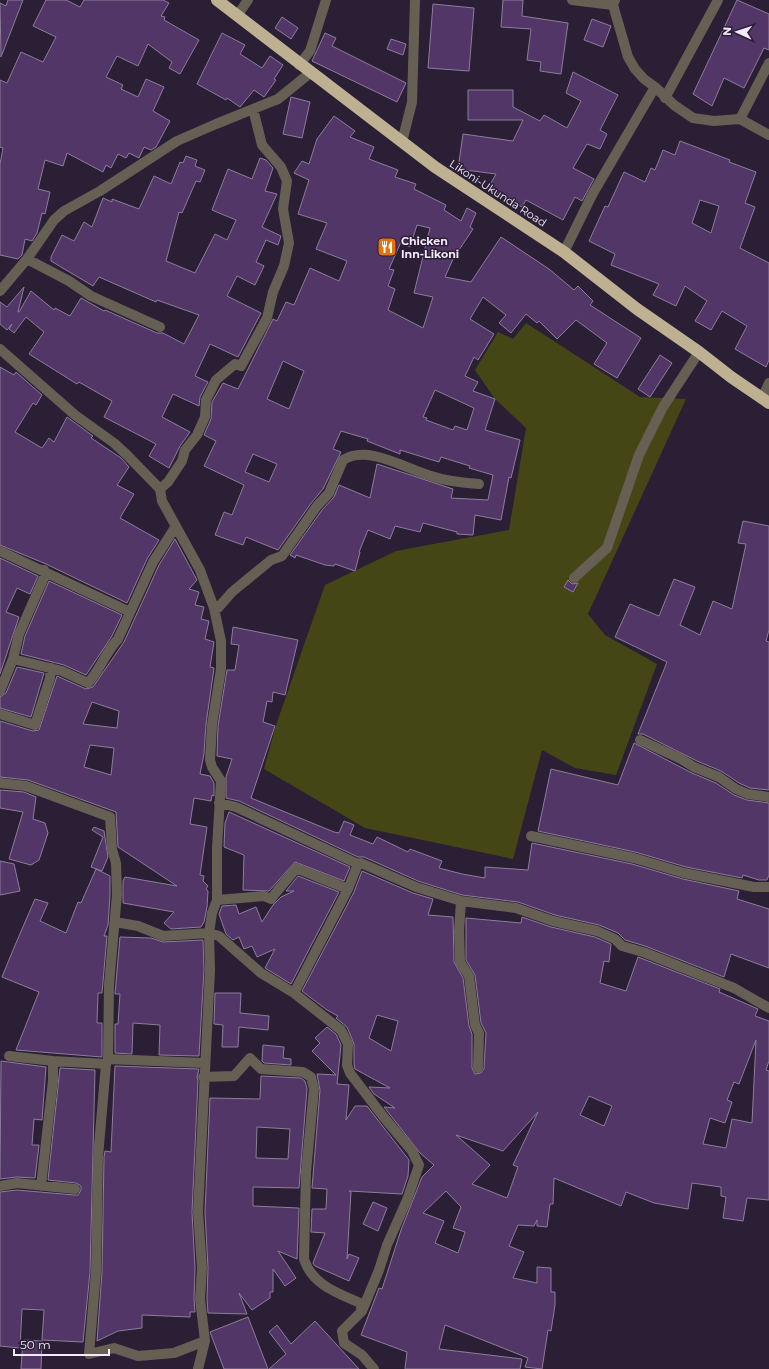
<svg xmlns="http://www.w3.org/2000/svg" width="769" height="1369" viewBox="0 0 769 1369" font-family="Montserrat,sans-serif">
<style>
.green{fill:#444615}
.building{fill:#523668;stroke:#8c7d99;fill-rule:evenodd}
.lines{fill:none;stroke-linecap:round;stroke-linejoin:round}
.street{stroke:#656053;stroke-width:10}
.highway{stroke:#beb192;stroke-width:12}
.labels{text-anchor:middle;stroke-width:3;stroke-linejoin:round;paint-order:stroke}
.street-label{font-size:11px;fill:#f2eafa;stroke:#2b1f36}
.poi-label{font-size:11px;font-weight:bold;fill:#f2eafa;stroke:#2b1f36;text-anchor:start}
</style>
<rect width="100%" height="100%" fill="#2b1f36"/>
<path class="green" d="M526,323L640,397L686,399L588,614L605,635L657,664L616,775L575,768L542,750L513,859L365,828L264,769L276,725L325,585L396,551L509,530L526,428L495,399L475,370L498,332L513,339Z"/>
<path class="building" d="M8,0H23L1,57L0,3L6,6Z
M46,0H66L80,7L84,0H163L169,3L161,16L165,17L164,20L199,40L180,74L169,68L172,62L148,44L138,66L117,56L106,77L123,85L121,89L138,97L146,79L164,87L153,111L170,121L156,147L151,150L144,147L139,158L129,153L126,158L118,154L111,168L106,165L103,172L67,153L63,166L45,160L38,189L50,192L45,214L42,213L37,233L32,241L25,239L22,255L18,259L0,255V164L3,148L0,147V80L7,83L21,52L43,62L56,37L33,26Z
M503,0H523L522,16L568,23L561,74L540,71L541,62L527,60L531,29L501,27Z
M737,0L769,14V50L764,48L744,88L724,78L712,106L693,94Z
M433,4L474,8L469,71L428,68Z
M282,17L298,28L291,39L275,28Z
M592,19L611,26L603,47L584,40Z
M222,33L245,45L240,54L262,68L270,56L283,65L274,79L276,80L264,97L254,90L240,107L227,98L226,100L197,84Z
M325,33L336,38L332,46L406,83L397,102L312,61Z
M391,39L406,44L403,55L387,49Z
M573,72L618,95L600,130L607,134L600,149L587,144L573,168L594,179L582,201L575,197L563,220L526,200L522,207L488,188L496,174L458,169L463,134L513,141L523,120H468V90H513V107L540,121L544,115L567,128L581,101L566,93Z
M291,97L310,102L302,138L283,134Z
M334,116L355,131L350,137L374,147L369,159L398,170L395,177L416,184L414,189L446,205L444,210L461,221L467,208L476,213L470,227L473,229L453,259L445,277L471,282L501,237L549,269L574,290L578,286L593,301L590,305L641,338L617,378L594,364L607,343L576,320L557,339L539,321L537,323L526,314L511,333L499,323L506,315L483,297L470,319L494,334L478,360L474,357L465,376L478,382L473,391L495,399L485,430L520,440L511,478L509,477L501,520L475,515L473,535L457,534V532L423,523L420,532L395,526L390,539L368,530L359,552H360L355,571L335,564L334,566L325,565L296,555L295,558L290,555L322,510L334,497L339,485L370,498L377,464L453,489L451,498L488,500L493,475L469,468L470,466L441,457L439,462L400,450V454L367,441L368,439L341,431L333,449L341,452L323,489L312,502L278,550L246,537L243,545L215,535L224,512L232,515L244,485L204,466L216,441L204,435L211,419L212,402L223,383L238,389L273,319L277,321L286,302L294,305L310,268L339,281L347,261L316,249L327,223L298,214L309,180L294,173L302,161L309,164L317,139ZM417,225L430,228L414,293L433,297L423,328L388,310L395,289L388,286L394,270L389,269L401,242L410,247ZM283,361L304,371L289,409L267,399ZM435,390L474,408L467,430L455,426L453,430L426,420L427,418L423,417ZM253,454L277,464L269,482L245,472Z
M680,141L730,160L729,162L756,172L745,203L755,207L740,248L769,263V360L766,367L735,349L747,326L722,311L711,330L695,321L707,301L685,286L676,306L653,295L659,284L611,265L615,254L589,241L605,206L608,207L624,172L645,182L651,168L655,170L663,150L675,155ZM700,200L719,206L711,233L692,223Z
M186,156L197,160L195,166L205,170L200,182L196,181L182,213L179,212L166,261L195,273L215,234L227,240L236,220L212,210L228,169L252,179L260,158L266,160L273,168L265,191L277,194L262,227L281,236L278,245L266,240L256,262L264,266L255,285L237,276L227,296L261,313L238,357L210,344L195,376L208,382L200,397L199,406L173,394L162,417L190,432L180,446L169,468L149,456L156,444L104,417L112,401L79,382L77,384L29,354L44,332L26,317L14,333L9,329L12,324L7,330L0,324V302L7,307L24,287L18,312H19L31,291L54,310L55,308L70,316L81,298L104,311L105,310L157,333H163L184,344L199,315L157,300L156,302L99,277L93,286L51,261V257L62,235L74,241L84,222L92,227L103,198L112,202V199L139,209L154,176L171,184L180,162L183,163Z
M660,355L672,363L650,397L638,389Z
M0,367L14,375L16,372L42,395L36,405L33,403L15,432L42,448L49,438L54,442L67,417L93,436L91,438L121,458L129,467L117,485L134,494L120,518L159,540L147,559L127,603L46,564L0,545Z
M743,521L769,526V630L766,641L769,642V790L750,788L739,783L721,771L697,761L643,734H638L667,662L615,637L630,604L659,616L674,579L695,587L680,625L700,635L713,601L732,609L746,544L738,543Z
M175,539L197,580L189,589L199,592L195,605L204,607L201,619L209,621L205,639L214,642L210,667L214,668L206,724L204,754L200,774L210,776L214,783V796L212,795L211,801L194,798L190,824L207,827L200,875L204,876L203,881L208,886L206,889L208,891L207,907L204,922L201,927L171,929L164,923L174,912L123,903V881L125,877L177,886L118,847L116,812L28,780L0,777V721L33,731L39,730L57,676L86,689L93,687L124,642L159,565ZM92,702L119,711L117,728L83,724ZM90,745L114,748L111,775L84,767Z
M0,558L38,576L30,594L17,588L6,612L19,617L0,674Z
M568,580L572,584L578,583L573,592L564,587Z
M49,581L122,615L112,636L86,675L64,665L21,654L25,636Z
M233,627L298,640L285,695L273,692L272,702L267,701L263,722L275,726L251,798L334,832L339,833L344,821L354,825L350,835L373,844L377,837L408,852L410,849L442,861L439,868L462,874L485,878V867L528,870L532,843L632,864L683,879L739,891L737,899L769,909V968L731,954L724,977L645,946L625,940L618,933L599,925L555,915L518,902L462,895L418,881L364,857H358L239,801L226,798V777L232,759L217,756L218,726L227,670H235L239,645L231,644Z
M17,667L44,673L31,717L0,708V697L6,693Z
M634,743L692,773L716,783L734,795L747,800L769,803V875L767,880H759L743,875L742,878L686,867L635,852L538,831L551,769L618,785Z
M0,790L24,792L36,797L33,819L45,823L48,833L39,860L31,865L9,859L23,812L0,808Z
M229,812L350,867L344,881L295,862L269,891L243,890L244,855L224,847L225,823Z
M94,827L104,831L108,857L102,871L91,867L103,837L92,830Z
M0,861L14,864L20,891L0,895Z
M96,869L110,876V894L108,925L104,936H107L102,993H98L97,1023H102V1057L16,1050L39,992L2,977L13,950L35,899L48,903L40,921L66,933L78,902L81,903Z
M362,871L413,893L433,899L428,915L453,917L454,962L463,978L469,1026L472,1034V1068L475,1074L481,1073L484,1069L486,1033L481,1023L475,975L466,960V918L521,923L522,917L551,927L595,937L611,944L609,962L604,961L600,983L626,991L638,957L720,989L719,992L758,1009L755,1016L769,1021V1061L766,1070L769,1071V1200L747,1198L743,1221L723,1218L726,1197L721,1196V1187L692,1183L688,1209L654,1203L626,1192L621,1206L554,1178L553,1204H550L547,1227L537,1226V1220L534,1226L518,1225L509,1246L524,1252L513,1278L537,1283V1267L551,1268V1292H555V1305L551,1331L548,1330L542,1369L525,1367L528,1358L445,1325L439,1349L522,1359L520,1369H405L407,1352L361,1335L379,1288L382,1289L401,1230L422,1177L434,1165L420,1153L384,1107L395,1108L374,1094L369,1087L390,1088L355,1069L354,1064V1044L347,1027L336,1018L338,1016L327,1010L302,991L354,892ZM377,1015L398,1021L391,1051L369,1038ZM756,1040L752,1123L732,1119L726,1148L703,1144L710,1118L725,1123L732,1102L727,1100L734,1082L739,1084ZM589,1096L612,1106L604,1126L580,1115ZM538,1112L513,1165L518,1167L507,1198L472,1184L490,1165L456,1135L503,1151ZM446,1191L461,1207L453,1228L465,1232L458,1253L435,1243L444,1221L423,1213Z
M298,876L339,892L291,984L265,968L275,949L257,957L252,946L244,949L239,937L233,940L226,934L219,914L222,906L236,905L239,914L256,907L262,922L273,905L281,897L294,891H286Z
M120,937L151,938L163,942L203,940L204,970L199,1056L159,1055L160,1025L133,1023L132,1054L115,1053V1024H118L120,994H115Z
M215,993H241L240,1013L269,1016L268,1030L239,1027L238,1047H222L223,1025L214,1024Z
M327,1027L336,1034L341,1045L337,1084L349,1085L346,1120L355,1106H367L409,1160L408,1176L402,1194L349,1191L351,1192L347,1259L349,1254L359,1258L349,1281L315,1266L313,1263L325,1233L311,1232L312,1209H326L327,1189L312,1188L320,1090L317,1074L336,1075L312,1051L320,1043L315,1038Z
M263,1045L284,1047L283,1058L291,1059V1065L264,1063L262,1061Z
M1,1061L46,1067L42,1120L34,1119L32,1145H39L35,1178L17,1177L0,1179Z
M115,1066L199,1069L197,1077L198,1081L192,1212L195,1268L194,1299L195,1312H190V1317L142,1315V1328L118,1331L97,1341L102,1272L104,1157L105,1151L111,1152Z
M60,1068L95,1070L90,1272L83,1342L42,1340L44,1310L22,1309L20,1348L0,1346V1192L17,1190L74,1195H78L81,1190V1186L76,1183L48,1180Z
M261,1076L301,1078L305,1081L307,1089L299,1188L253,1187V1206L299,1208L297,1259L278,1251L296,1278L285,1286L273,1269V1292H270V1298L252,1310L239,1293L247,1314L208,1313L207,1299L208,1268L205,1212L210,1098L260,1099ZM257,1127L290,1129L288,1159L256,1158Z
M373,1202L387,1208L378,1231L363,1224Z
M248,1317L268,1369H224L210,1332Z
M315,1321L359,1369H269L286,1354L269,1332L277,1325L291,1344Z
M23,1340L42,1341L41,1369H21Z"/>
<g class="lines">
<path class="street" d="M572,0L613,5L615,0
M613,5L628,57L635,69L644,79L655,87L674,105L693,118L714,121L740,119L769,135
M237,16L248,0
M299,65L310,51L326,0
M665,98L718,0
M740,119L769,63
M402,142L412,102L415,0
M564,252L592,195L655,87
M27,259L69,281L91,296L160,327
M0,291L27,259L54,220L64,211L100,191L177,141L216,124L278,99L310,73
M0,349L75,415L114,443L127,455L160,489L162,501L200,570L214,608L221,641V669L212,725L210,760L212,767L221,781L217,848V900L212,913L209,933L210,970L198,1212L202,1268L200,1299L205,1341L198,1369
M762,398L769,383
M160,489L168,482L182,461L185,450L197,435L205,417L206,400L216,380L235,364L241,366L267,318L273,292L284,266L289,243L283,209L287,181L281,167L262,145L253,109
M0,551L130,612
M574,578L607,548L639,455L663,407L699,352
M214,608H218L232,592L271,560L282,556L317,506L329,493L343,460C368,444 406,469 431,476C446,481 463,483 479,484
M13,659L62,671L88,683C100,670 105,653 118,639L153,562L176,526
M0,691L13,659L19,634L45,575L44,570
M0,714L35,725L50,678L51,668
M640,740L681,759L694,767L719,777L736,789L748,794L769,797
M0,783L26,786L110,817L112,849L116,863L117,894L109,985L108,1059L106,1064L98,1157L96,1272L89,1354L114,1348L138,1356L174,1353L205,1341
M219,803L236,807L358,864
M531,836L634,858L684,873L754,887H769
M217,900L264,896L271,899C279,888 288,879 296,868L348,889
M461,901L459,931L460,962L469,976L475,1025L479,1033L478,1068
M115,922L138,926L163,936L209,933L219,936L261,973L294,993L341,1030L348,1044L347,1065L350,1073L382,1115L412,1151L419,1165L407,1200L387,1245L379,1270L362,1311
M294,993L348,889L358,864L361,863L416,887L461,901L516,908L553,921L597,931L615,939L622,946L643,952L734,988L769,1008
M9,1056L53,1061L106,1064
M108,1059L204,1063
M203,1077L234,1076L250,1058L261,1069L303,1072L311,1077L314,1089L306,1172L304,1259C312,1285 338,1293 360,1303L362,1311L342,1331L344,1343L362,1355L374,1369
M0,1186L17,1183L75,1189
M41,1186L53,1080V1061"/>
<path class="highway" d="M217,0L435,167L564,252L637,309L699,352L731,377L769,403"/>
</g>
<defs>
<g id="restaurant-square" transform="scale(1)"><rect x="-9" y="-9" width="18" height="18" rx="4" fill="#e8710a" stroke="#2b1f36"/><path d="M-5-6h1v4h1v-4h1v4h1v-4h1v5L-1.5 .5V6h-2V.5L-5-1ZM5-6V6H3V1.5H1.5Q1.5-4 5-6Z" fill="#fff"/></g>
</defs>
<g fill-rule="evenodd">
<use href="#restaurant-square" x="387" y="247"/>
</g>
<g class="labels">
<g class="street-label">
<text transform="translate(498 193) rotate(33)" y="4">Likoni-Ukunda Road</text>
</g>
<g class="poi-label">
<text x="401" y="245">Chicken<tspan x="401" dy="13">Inn-Likoni</tspan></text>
</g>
</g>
<g transform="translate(737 32) rotate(273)" stroke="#2b1f36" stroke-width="3" paint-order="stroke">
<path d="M0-3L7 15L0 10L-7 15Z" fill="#f2eafa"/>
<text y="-6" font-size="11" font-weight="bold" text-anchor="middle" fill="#f2eafa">N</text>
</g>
<path d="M14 1349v6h95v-6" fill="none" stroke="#f2eafa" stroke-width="2"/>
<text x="20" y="1349" font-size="12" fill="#f2eafa" stroke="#2b1f36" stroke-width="3" paint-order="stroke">50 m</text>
</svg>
